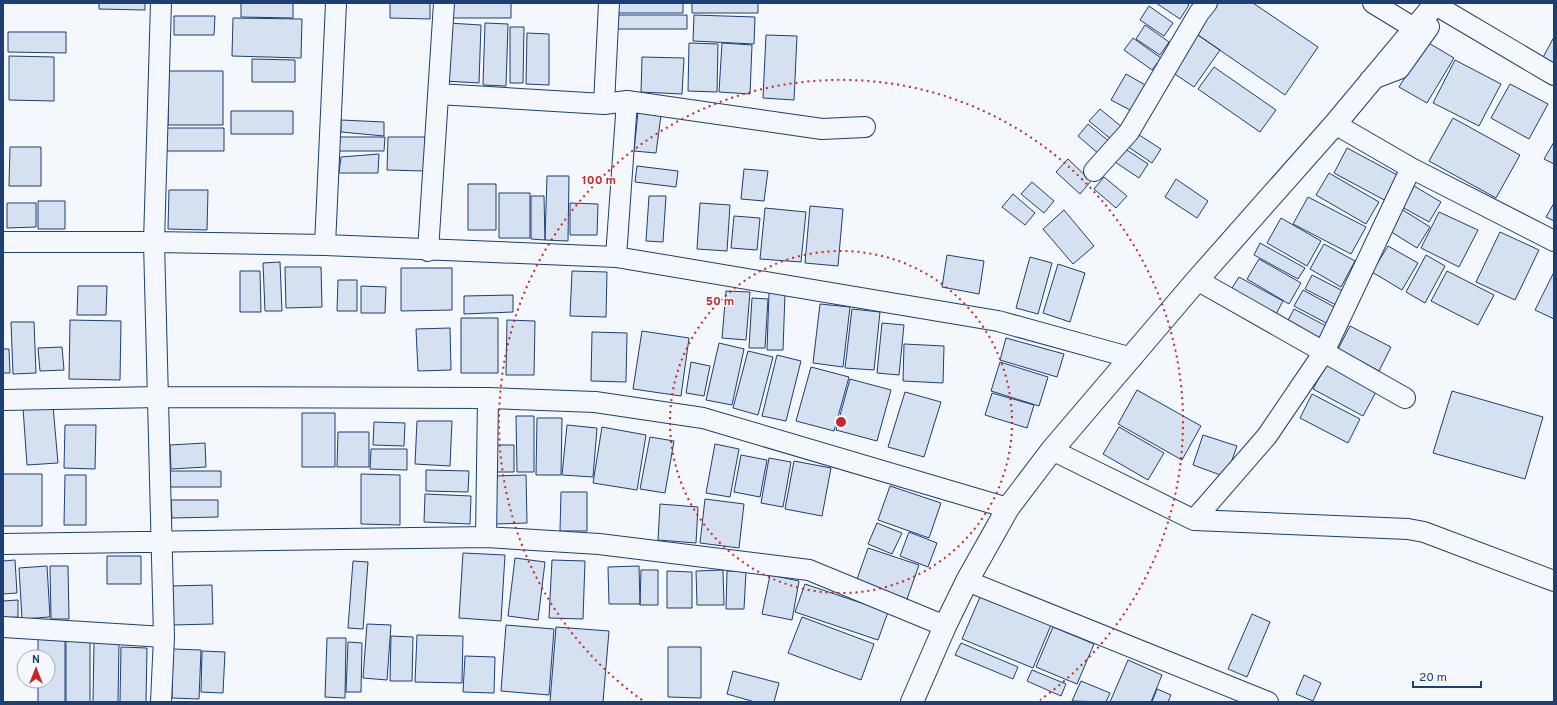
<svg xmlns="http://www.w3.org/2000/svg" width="1557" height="705" viewBox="0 0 1557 705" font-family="Overpass,sans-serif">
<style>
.building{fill:#d5e0f0;stroke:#1d3f73}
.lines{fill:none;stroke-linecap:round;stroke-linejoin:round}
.minor-casing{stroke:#1d3f73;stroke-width:22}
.tertiary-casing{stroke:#1d3f73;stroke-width:24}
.minor{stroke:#f4f7fb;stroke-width:20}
.tertiary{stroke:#f4f7fb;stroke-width:22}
.ring{fill:none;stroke:#c62828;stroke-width:2;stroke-dasharray:2 4}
.centre{fill:#c62828;stroke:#f4f7fb;stroke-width:2}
.ring-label{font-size:12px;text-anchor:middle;font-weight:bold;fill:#c62828;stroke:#f4f7fb;stroke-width:3;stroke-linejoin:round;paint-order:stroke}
</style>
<rect width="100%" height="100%" fill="#f4f7fb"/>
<path class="building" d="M99,3H145V10L99,9Z
M241,3H293V18L241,17Z
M390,3H430V19L390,18Z
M451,3H511V18H451Z
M614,3H683V13H613Z
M692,3H758V13H692Z
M1156,3H1186L1189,5L1180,19Z
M1215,3H1253L1318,47L1285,95L1195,33Z
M1149,6L1173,23L1164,36L1140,20Z
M614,15H687V29H614Z
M694,15L755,17L754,44L693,41Z
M174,16H215L214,35H174Z
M233,18L302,19L301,58L232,56Z
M448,23L481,25L479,83L445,81Z
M485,23L508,24L506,86L483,85Z
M1145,25L1169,42L1160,55L1136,39Z
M510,27H524L523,83H510Z
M8,32H66V53L8,52Z
M527,33L549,34V85L526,84Z
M1195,33L1220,50L1194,87L1169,70Z
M766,35L797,36L794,100L763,98Z
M1554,37V68L1541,61Z
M1133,38L1161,58L1152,70L1124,50Z
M1427,42L1454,58L1427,103L1399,87Z
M689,43L718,44L717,92L688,91Z
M722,43L752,45L750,94L719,92Z
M9,56L54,57V101L9,100Z
M642,57L684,58L682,94L641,92Z
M252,59L295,60V82H252Z
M1455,60L1501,84L1479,126L1433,103Z
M1214,67L1276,110L1260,132L1198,89Z
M169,71H223V125H168Z
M1126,74L1147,86L1132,111L1111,100Z
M1510,84L1548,104L1529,139L1491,118Z
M1100,109L1123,128L1112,140L1089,121Z
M231,111H293V134H231Z
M638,112L661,115L656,153L634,151Z
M1453,118L1520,155L1496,198L1429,161Z
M341,120L384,122V136L341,132Z
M1088,124L1111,143L1100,155L1078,136Z
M165,128H224V151H165Z
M1136,133L1161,149L1152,163L1127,146Z
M340,137H385L384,151H339Z
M388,137H425L424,171L387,170Z
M1554,142V164L1544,159Z
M10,147H41V186H9Z
M1124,148L1148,164L1139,178L1115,162Z
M1347,148L1401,177L1388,202L1334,173Z
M379,154L378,173H339L341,157Z
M1068,159L1091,181L1080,194L1056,172Z
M637,166L678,171L676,187L635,182Z
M744,169L768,171L764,201L741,199Z
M1329,173L1379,202L1366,224L1316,195Z
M547,176H569L568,241L545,240Z
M1104,177L1127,196L1116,208L1094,189Z
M1176,179L1208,201L1197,218L1165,197Z
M1032,182L1054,201L1044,213L1021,194Z
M468,184H496V230H468Z
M1414,186L1441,202L1429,222L1402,207Z
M169,190H208L207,230L168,229Z
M499,193H530V238H499Z
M1013,194L1035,213L1025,225L1002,207Z
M531,196H544L545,240L531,239Z
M649,196H666L663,242L646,241Z
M1308,197L1366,227L1351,254L1293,224Z
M38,201H65V229H38Z
M7,203H36V227L7,228Z
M570,203L598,204L597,235H570Z
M700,203L730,205L727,251L697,249Z
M1554,203V221L1546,217Z
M810,206L843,209L838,266L805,263Z
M1398,207L1430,227L1417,248L1385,228Z
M765,208L806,212L801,262L760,259Z
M1064,210L1094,246L1073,264L1043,229Z
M1439,212L1478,230L1459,267L1421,248Z
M734,216L760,218L757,250L731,248Z
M1281,218L1321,241L1307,266L1267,243Z
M1500,232L1539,250L1515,300L1476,282Z
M1260,243L1305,268L1298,279L1254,255Z
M1324,244L1355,261L1341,287L1310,269Z
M1388,246L1418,263L1402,290L1372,272Z
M947,255L984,261L979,294L942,287Z
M1426,255L1445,266L1425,303L1406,292Z
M1030,257L1052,263L1038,314L1016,308Z
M1259,259L1301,283L1289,304L1247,279Z
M280,262L282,311H265L263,263Z
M1058,264L1085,273L1070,322L1043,313Z
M285,267H321L322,307L286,308Z
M401,268H452V310L401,311Z
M240,271H260L261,312H240Z
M572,271L607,272L606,317L570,316Z
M1447,271L1494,295L1478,325L1431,301Z
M1554,272V319L1535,310Z
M1312,275L1345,292L1338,306L1305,289Z
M1239,277L1283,301L1275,316L1230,291Z
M338,280H357V311H337Z
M78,286H107L106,315H77Z
M361,286L386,287L385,313H361Z
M1303,290L1338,309L1330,325L1294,306Z
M726,291L750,292L746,340L722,338Z
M769,292L785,293L783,350H767Z
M513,295V312L464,314V296Z
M752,298L768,299L765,348H749Z
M820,304L850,307L843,367L813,363Z
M852,309L880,312L874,370L845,368Z
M1294,309L1328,327L1320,343L1285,326Z
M461,318H498V373H461Z
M70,320L121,321L120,380L69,379Z
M507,320L535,321L534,375H506Z
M11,322H34L36,373L13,374Z
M882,323L904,325L899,375L877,373Z
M1350,326L1391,347L1379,371L1338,349Z
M450,328L451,370L418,371L416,329Z
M642,331L689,338L681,396L633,389Z
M592,332L627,333L626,382L591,381Z
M1006,338L1064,354L1057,377L1000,360Z
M719,343L744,349L732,405L706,400Z
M904,344L944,346L943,383L903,381Z
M62,347L64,370L40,371L38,348Z
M3,349H9L10,373H3Z
M748,351L773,357L758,415L733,408Z
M777,355L801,361L786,421L762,416Z
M691,362L710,366L704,396L686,393Z
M1000,362L1048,377L1039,406L991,391Z
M1326,365L1376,392L1363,416L1313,389Z
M811,367L849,377L834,431L796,421Z
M850,379L891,390L877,441L836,430Z
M1137,390L1201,426L1182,460L1118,424Z
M1452,391L1543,417L1525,479L1433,453Z
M905,392L941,402L924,457L888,447Z
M992,393L1034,405L1027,428L985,415Z
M1312,394L1360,419L1348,443L1300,418Z
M53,406L58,463L27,465L23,408Z
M302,413H335V467H302Z
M516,416H534V472H517Z
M537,418H562L561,475H536Z
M417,421H452L450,466L415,464Z
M374,422L405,423L404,446L373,445Z
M65,425H96L95,469L64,468Z
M567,425L597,428L593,477L562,475Z
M602,427L646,435L637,490L593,483Z
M1119,427L1164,453L1148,480L1103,454Z
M338,432H369V467H337Z
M1203,435L1237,446L1226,477L1193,465Z
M650,437L674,441L665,493L640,489Z
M205,443L206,467L171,469L170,445Z
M715,444L739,449L730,497L706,493Z
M497,445H514V472H497Z
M371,449H407V470L370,469Z
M741,455L767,460L760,497L734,492Z
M769,458L791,462L783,507L761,503Z
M794,461L831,468L822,516L785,509Z
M426,470L469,471L468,492L426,491Z
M170,471H221V487H170Z
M3,474H42V526H3Z
M361,474L400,475V525L361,524Z
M65,475H86V525H64Z
M526,475L527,523L496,524L495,476Z
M890,486L941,503L929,538L878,520Z
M561,492H587V531H560Z
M425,494L471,496L470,524L424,522Z
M705,499L744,504L739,548L700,543Z
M171,500H218V517L172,518Z
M660,504L698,507L696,543L658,540Z
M877,523L902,533L892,554L868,544Z
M909,532L937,543L928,567L900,556Z
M868,548L919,565L907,599L856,582Z
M463,553L505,555L501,621L459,618Z
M107,556H141V584H107Z
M515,558L545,562L538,620L508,616Z
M15,560L17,593L3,594V561Z
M552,560L585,561L583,619L549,618Z
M353,561L368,562L363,629L348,628Z
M47,566L50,617L22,619L19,568Z
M50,566H68L69,619H51Z
M639,566L640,604H609L608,567Z
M641,570H658V605H640Z
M723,570L724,605H697L696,571Z
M667,571L692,572V608H667Z
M727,571H746L744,609H726Z
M770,575L799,581L792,620L762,614Z
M805,584L888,612L878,640L795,612Z
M212,585L213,624L172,625L171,586Z
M980,597L1051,625L1033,668L962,639Z
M18,600V617L3,618V601Z
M1252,614L1270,622L1247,677L1228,669Z
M802,617L874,644L861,680L788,653Z
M367,624L391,625L387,680L363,678Z
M506,625L554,629L549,695L501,691Z
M556,627L609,631L603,702H550Z
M1053,627L1094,644L1077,684L1036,667Z
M38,633H65V702H38V681H48V657H38Z
M417,635L463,636L462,683L415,682Z
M391,636L413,637L412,681H390Z
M327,638H346L345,698L325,697Z
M66,641H90V702H66Z
M94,642H119L118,702H93Z
M348,642L362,643L361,692H346Z
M961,643L1018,667L1013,679L955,655Z
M121,647L147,648L146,702H120Z
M668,647H701V698L668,697Z
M173,649L201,650L199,699L172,698Z
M202,651L225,652L223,693L201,692Z
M465,656L495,657L494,693L463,692Z
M1128,660L1162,675L1151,702H1110Z
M1032,670L1066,684L1061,696L1027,681Z
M733,671L779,683L774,702H755L727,694Z
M1304,675L1321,683L1313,701L1296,694Z
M1081,681L1110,693L1106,702L1072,701Z
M1157,689L1171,695L1168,702H1152Z"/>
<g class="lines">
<g class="minor-casing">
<path id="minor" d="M1373,3L1414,28
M1444,10L1554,75
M1370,80L1399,69L1429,27
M438,94L604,104L627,101L822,129L865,127
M604,104L609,3
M1335,124L1411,168L1554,241
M1094,171L1129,132L1199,13L1207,3
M3,242H154L325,245L616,257L998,321L1132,358
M325,245L336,3
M428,251L444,3
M616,257L627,101
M1197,280L1405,398
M3,400L159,397L488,398L595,402L703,418L1008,508
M1052,450L1194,520L1408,529L1424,532L1554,581
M1194,520L1267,436L1324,352L1411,168
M486,537L488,398
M3,544L486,537L599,544L809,570L945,626
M967,581L1268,702
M3,627L164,637
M161,702L164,637L154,242L161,3"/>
</g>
<g class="tertiary-casing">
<path id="tertiary" d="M912,702L945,626L967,581L1008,508L1052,450L1197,280L1335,124L1436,3"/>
</g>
<use href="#minor" class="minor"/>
<use href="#tertiary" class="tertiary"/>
</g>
<g class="ring">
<circle cx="841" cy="422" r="171"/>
<path d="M642 700A342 342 0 1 1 1040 700"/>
</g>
<circle cx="841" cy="422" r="6" class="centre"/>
<g class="ring-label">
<text x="599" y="184">100 m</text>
<text x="720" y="305">50 m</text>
</g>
<rect width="1557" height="705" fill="none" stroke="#1d3f73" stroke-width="8"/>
<g transform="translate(36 669)"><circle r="19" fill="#f4f7fb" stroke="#9eadc5"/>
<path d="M0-3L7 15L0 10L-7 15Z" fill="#c62828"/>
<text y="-6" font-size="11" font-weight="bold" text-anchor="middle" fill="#1d3f73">N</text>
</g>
<path d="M1413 681v6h68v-6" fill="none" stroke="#1d3f73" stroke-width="2"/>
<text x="1419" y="681" font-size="12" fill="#1d3f73" stroke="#f4f7fb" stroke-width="3" paint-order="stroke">20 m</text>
</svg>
